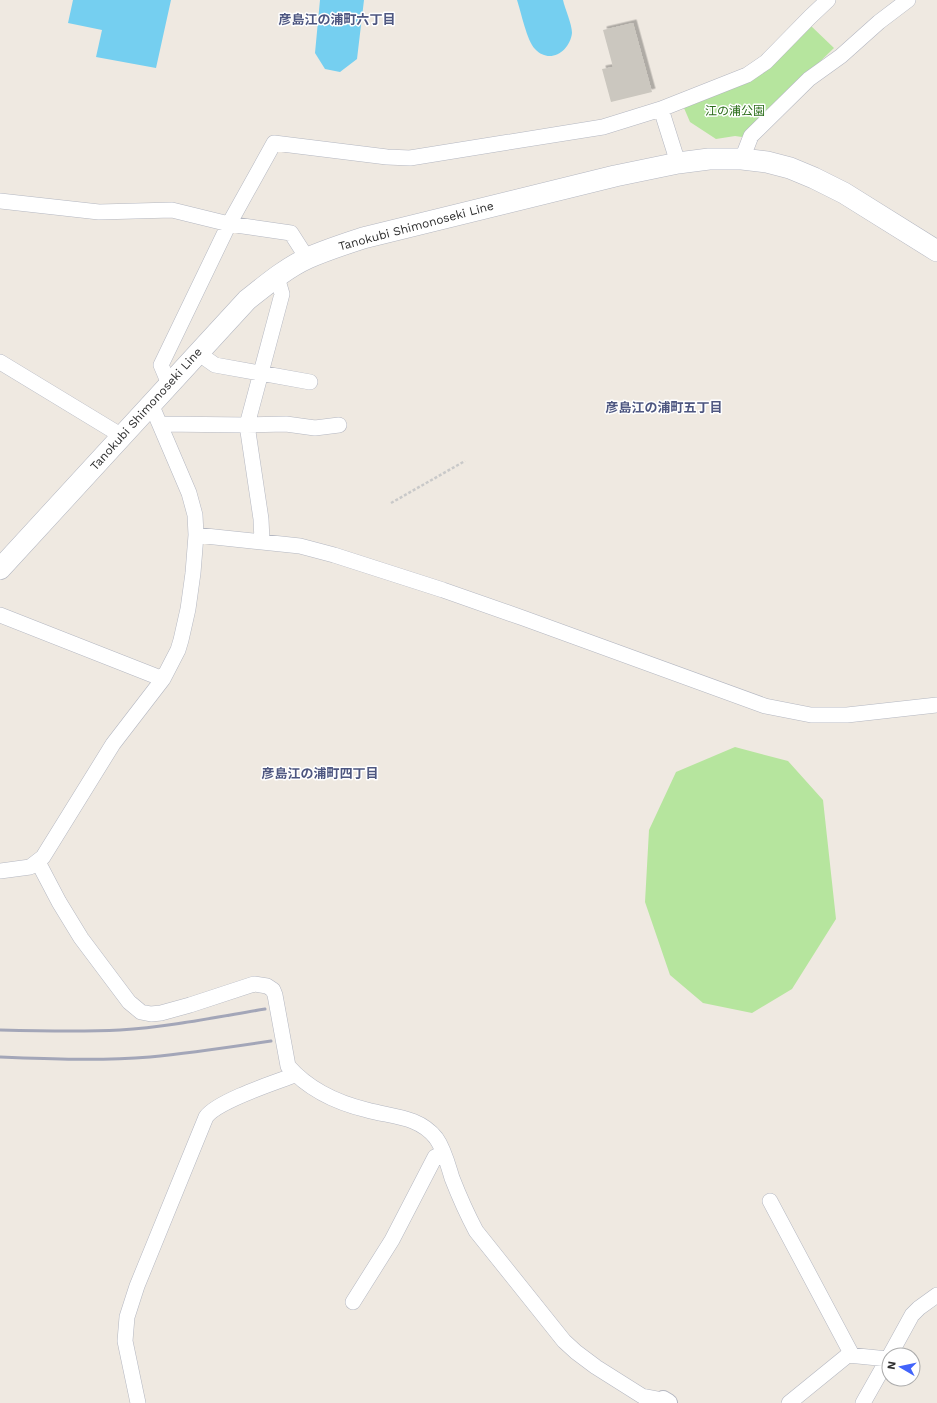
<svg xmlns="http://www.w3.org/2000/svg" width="937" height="1403" viewBox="0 0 937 1403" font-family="'Work Sans','Noto Sans JP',sans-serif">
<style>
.green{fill:#b6e59e}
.water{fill:#75cff0}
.building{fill:#cbc7bf;filter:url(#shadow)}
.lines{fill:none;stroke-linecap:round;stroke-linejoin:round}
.minor-casing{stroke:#b4b7c1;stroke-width:16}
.tertiary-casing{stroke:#b4b7c1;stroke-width:20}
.secondary-casing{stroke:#b4b7c1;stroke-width:22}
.path{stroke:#c9c9c9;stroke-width:2.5;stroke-dasharray:3 2;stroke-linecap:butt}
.minor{stroke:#fff;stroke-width:15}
.tertiary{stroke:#fff;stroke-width:18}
.secondary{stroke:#fff;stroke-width:21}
.rail{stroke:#a3a6b8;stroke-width:3}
.labels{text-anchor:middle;stroke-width:3;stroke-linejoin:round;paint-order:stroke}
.park-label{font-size:12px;fill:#2c6e1b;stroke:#fff}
.street-label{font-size:12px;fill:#2e2e2e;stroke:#fff}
.neighbourhood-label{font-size:13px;font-weight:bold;fill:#4d5680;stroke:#fff}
</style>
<defs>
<filter id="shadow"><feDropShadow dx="3.5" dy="-3.5" stdDeviation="0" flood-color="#0004"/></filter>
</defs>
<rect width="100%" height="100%" fill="#efe9e1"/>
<path class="green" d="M810,25L834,48L742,137L735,136L716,139L690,122L684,108Z
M735,747L788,761L823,800L836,919L792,989L752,1013L703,1003L670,975L645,902L649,830L676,772Z"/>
<path class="water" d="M73,0H171L156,68L96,57L102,30L68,23Z
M320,0H364L357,59L340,72L325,69L315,53Z
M517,0H563C565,9 572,24 572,33C570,51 550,65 535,49C527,41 521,12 517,0Z"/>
<path class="building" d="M633,23L652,92L611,102L602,69L613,67L603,30Z"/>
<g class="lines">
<g class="minor-casing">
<path id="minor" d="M661,109L678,163
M742,159L751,136L809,79L841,56L879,22L908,0
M0,201L99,212L172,210L229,224L291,233L307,258
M198,353L215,365L310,382
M0,362L122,436
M169,384L161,365L229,224L274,143L387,157L410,158L603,127L661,109L747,75L766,62L810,17L828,0
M160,424L247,425L286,424L315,428L339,425
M196,535L300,546L334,555L443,590L523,618L765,706L811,715H847L937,705
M262,541L261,519L247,425L282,294L277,277
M0,615L163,679
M38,862L59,902L81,938L129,1002L141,1012L151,1014L161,1013L190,1005L254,984L267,986L273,990L275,995L288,1066C308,1089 338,1103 367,1110C392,1117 419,1116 436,1138C444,1149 448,1165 452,1178C459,1196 467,1214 476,1231L564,1341L576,1352L596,1367L642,1396L663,1400
M0,871L30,867L43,857L113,744L163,679L178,650L181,640L188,609L193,573L196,535L195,515L189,493L151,404
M770,1201L852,1355
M353,1302L392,1240L435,1157L443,1153
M890,1355L912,1315L919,1308L937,1295
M138,1403L125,1341L127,1317L137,1286L206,1117C217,1101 276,1082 295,1075
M789,1403L848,1355L888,1359
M863,1403L889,1357"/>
</g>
<g class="tertiary-casing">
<path id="tertiary" d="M663,1400L668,1403"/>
</g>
<g class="secondary-casing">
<path id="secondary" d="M0,569L247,300C266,285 286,268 308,258C326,250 345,244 363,238L615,176L678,163L709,159H742L767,162L790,168L814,178L844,193L937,251"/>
</g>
<path class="path" d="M391,503L465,461"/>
<use href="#minor" class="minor"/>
<use href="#tertiary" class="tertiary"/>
<use href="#secondary" class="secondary"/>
<path class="rail" d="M0,1030C40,1031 80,1032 120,1030C168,1027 217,1017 265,1009
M0,1057C50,1059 100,1061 150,1057C190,1053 231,1047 271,1041"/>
</g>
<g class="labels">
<g class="park-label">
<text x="735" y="115">江の浦公園</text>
</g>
<g class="street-label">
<text transform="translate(416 226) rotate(-15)" y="4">Tanokubi Shimonoseki Line</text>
<text transform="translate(146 409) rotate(-48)" y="4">Tanokubi Shimonoseki Line</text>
</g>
<g class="neighbourhood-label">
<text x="337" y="24">彦島江の浦町六丁目</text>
<text x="664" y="412">彦島江の浦町五丁目</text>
<text x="320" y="778">彦島江の浦町四丁目</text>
</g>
</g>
<g transform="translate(901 1367) rotate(279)"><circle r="19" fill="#ffffff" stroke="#ababab"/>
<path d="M0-3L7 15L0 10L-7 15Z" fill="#4264fb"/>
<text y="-6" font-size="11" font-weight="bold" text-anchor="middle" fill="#2e2e2e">N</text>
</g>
</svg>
